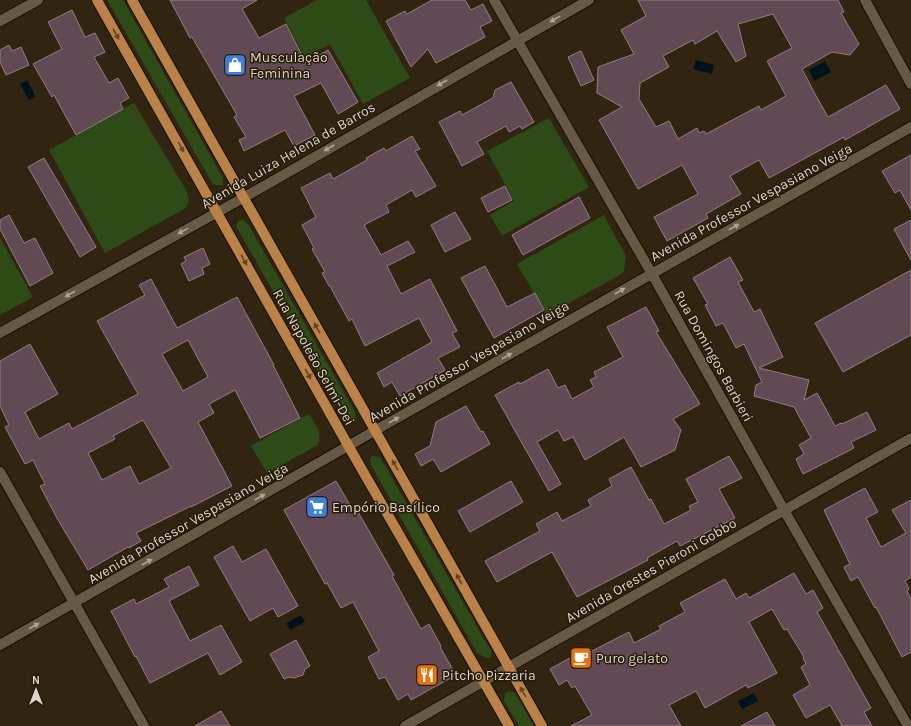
<svg xmlns="http://www.w3.org/2000/svg" width="911" height="726" viewBox="0 0 911 726" font-family="Karla,sans-serif">
<style>
.green{fill:#2d4a17}
.water{fill:#00121b}
.building{fill:#624a54;stroke:#957c87;fill-rule:evenodd}
.lines{fill:none;stroke-linecap:round;stroke-linejoin:round}
.minor-casing{stroke:#190d00;stroke-width:12}
.major-casing{stroke:#190d00;stroke-width:12}
.minor{stroke:#665945;stroke-width:10}
.major{stroke:#ba8249;stroke-width:10}
.oneway{fill:#afa595}
.oneway2{fill:#624423}
.labels{text-anchor:middle;stroke-width:3;stroke-linejoin:round;paint-order:stroke}
.poi-label{font-size:14px;fill:#dfd7cb;stroke:#271b09;text-anchor:start}
.street-label{font-size:14px;fill:#dfd7cb;stroke:#271b09}
</style>
<rect width="100%" height="100%" fill="#312512"/>
<path class="green" d="M107,0H123L223,178V185H215L211,181Z
M317,0H366L410,78L363,104L330,44L305,58L284,18Z
M134,103L186,190L189,200L186,208L105,253L49,150Z
M549,118L589,187L502,236L490,215L514,201L487,151Z
M604,215L626,256L624,272L618,276L547,315L517,264Z
M243,220L248,224L354,410L356,418L354,422L349,423L344,417L236,226L238,221Z
M0,238L33,297L0,315Z
M309,414C316,426 323,432 318,445L267,473L251,446Z
M372,456L380,457L484,639L491,650V658H486L477,653L372,467L370,460Z
M509,691L515,693L534,726H519L504,701L505,693Z"/>
<path class="water" d="M696,60L714,65L712,74L693,69Z
M825,61L831,72L814,81L809,70Z
M27,80L36,97L29,100L20,84Z
M301,615L305,622L290,630L286,623Z
M754,693L758,701L742,709L738,701Z"/>
<path class="building" d="M170,0H257L242,9L259,38L286,24L306,63L328,50L358,102L338,114L321,83L294,96L315,135L294,146L285,130L244,151L239,140L246,137L234,117L237,115L192,37L190,38Z
M432,0H465L471,10L483,4L492,21L480,27L485,37L436,63L428,49L411,67L386,21L405,11L407,14Z
M638,0H838L844,12L841,13L859,44L850,55L832,52L802,69L815,94L828,117L886,85L900,109L845,140L844,137L769,178L759,160L730,176L741,194L706,214L708,218L667,241L654,217L698,194L682,165L638,189L599,120L622,107L597,93L598,67L634,54L621,30L646,16ZM773,14L792,48L767,61L786,96L761,110L759,106L706,134L704,131L699,133L697,128L678,139L669,121L656,127L639,99L640,83L669,67L663,56L693,40L695,44L717,31L736,62L746,56L738,24Z
M72,10L85,37L95,33L105,52L94,57L109,83L118,78L129,98L120,103L123,109L76,135L54,95L52,97L33,64L62,49L48,22Z
M9,45L12,51L21,47L29,65L6,75L0,62V50Z
M581,51L594,80L581,86L568,57Z
M511,82L534,122L522,129L520,126L509,132L506,126L477,142L484,154L462,166L439,122L460,111L462,115L493,98L495,90Z
M412,136L420,149L415,151L436,186L416,197L412,190L386,205L389,212L364,225L381,255L408,241L415,252L387,266L401,294L430,279L457,331L452,333L460,347L438,358L445,370L400,396L392,382L384,387L377,373L432,342L419,318L365,346L352,319L349,321L330,286H329L322,273L325,272L312,249L314,248L302,225L316,217L301,188L330,173L333,179L367,160L366,158L384,148L386,151Z
M911,155V210L900,190L895,193L882,171Z
M44,158L96,247L80,257L28,167Z
M505,186L512,200L488,212L481,198Z
M579,197L590,218L523,255L512,235Z
M455,212L471,239L445,252L431,225Z
M9,215L24,243L35,238L53,273L30,286L0,229V220Z
M911,220V260L894,229Z
M203,248L210,264L202,268L204,274L189,281L181,264L186,261L184,257Z
M730,257L743,280L738,282L754,312L760,309L783,357L759,368L809,380L804,400L817,393L835,426L841,423L842,424L867,412L876,430L851,442L854,448L803,474L796,459L804,454L799,445L811,438L794,407L754,396L756,385L762,382L744,344L736,348L723,323L716,326L705,305L708,304L693,278Z
M485,266L507,307L535,293L544,310L494,338L461,278Z
M911,270V335L843,372L815,323Z
M151,279L177,328L237,297L274,365H273L300,418L260,438L235,390L209,404L214,413L198,422L232,486L191,507V506L136,533L141,541L129,548L128,547L88,570L58,520L40,486L45,484L33,460L25,464L5,427L9,425L0,406V361L30,344L58,394L25,412L39,439L69,423L72,429L138,394L97,321L145,295L139,285ZM188,340L208,377L183,391L162,354ZM143,420L171,468L139,484L130,466L102,480L88,453L115,439L113,436Z
M646,307L659,331L656,332L700,404L673,419L681,430L675,450L641,467L624,437L585,460L573,437L564,441L558,430L537,442L561,484L549,491L495,395L519,382L520,384L548,369L558,388L565,385L572,399L594,387L590,380L596,377L594,372L623,357L607,327Z
M466,406L481,432L483,431L490,444L441,472L433,459L421,466L415,454L430,446L436,422Z
M729,456L742,478L719,489L735,518L680,546L677,541L647,558L648,560L577,597L552,552L497,582L485,561L540,531L536,524L557,512L562,521L591,506L588,500L612,486L609,479L631,467L649,500L651,499L664,524L691,510L689,506L698,502L686,479Z
M336,481L351,507L354,505L369,531L394,575L392,576L421,629L429,624L441,646L440,647L456,675L411,700L408,694L398,700L385,677L379,679L368,657L379,651L353,602L341,608L327,583L325,584L284,510Z
M511,481L523,502L470,532L458,511Z
M865,488L878,512L866,518L881,547L906,533L892,510L911,500V577L905,581L909,589L907,591L911,599V652L902,657L876,607L875,608L858,577L851,581L844,567L850,564L824,510Z
M233,546L242,562L266,549L298,606L278,617L273,608L250,621L214,557Z
M189,566L199,585L169,601L190,641L221,625L242,662L220,675L208,653L150,683L136,656L135,657L111,611L134,599L136,604L169,587L164,579Z
M794,573L806,594L813,590L823,608L817,612L871,708L864,712L872,726H842L830,705L806,718L793,695L810,685L801,667L806,664L803,658L804,657L787,629L784,630L772,609L749,622L777,673L748,688L746,685L705,708L696,691L669,705L681,726H571L592,715L575,686L572,688L567,680L559,685L550,669L588,648L590,652L629,632L634,643L661,629L659,626L685,612L680,603L725,579L736,599L746,593L749,598Z
M296,640L310,666L305,669L303,675L294,678L289,677L284,679L270,654Z
M221,711L230,726H195Z
M767,712L775,726H741Z"/>
<g class="lines">
<g class="minor-casing">
<path id="minor" d="M494,0L652,274L784,510L908,726
M865,0L911,84
M0,21L38,0
M0,333L243,198L589,0
M0,472L144,726
M0,645L376,430L911,127
M405,726L911,438"/>
</g>
<g class="major-casing">
<path id="major" d="M97,0L349,447L509,726
M132,0L542,726"/>
</g>
<use href="#minor" class="minor"/>
<use href="#major" class="major"/>
</g>
<defs><path id="oneway-solid" d="M-6-.8H1V-3.2L6.5 0L1 3.2V.8H-6Z"/></defs>
<g class="oneway">
<use href="#oneway-solid" transform="translate(555 19) rotate(151)"/>
<use href="#oneway-solid" transform="translate(442 83) rotate(150)"/>
<use href="#oneway-solid" transform="translate(329 148) rotate(150)"/>
<use href="#oneway-solid" transform="translate(734 227) rotate(-29)"/>
<use href="#oneway-solid" transform="translate(183 231) rotate(151)"/>
<use href="#oneway-solid" transform="translate(620 291) rotate(-30)"/>
<use href="#oneway-solid" transform="translate(70 294) rotate(151)"/>
<use href="#oneway-solid" transform="translate(507 356) rotate(-30)"/>
<use href="#oneway-solid" transform="translate(394 420) rotate(-30)"/>
<use href="#oneway-solid" transform="translate(260 497) rotate(-30)"/>
<use href="#oneway-solid" transform="translate(147 562) rotate(-30)"/>
<use href="#oneway-solid" transform="translate(34 626) rotate(-29)"/>
</g>
<g class="oneway2">
<use href="#oneway-solid" transform="translate(116 34) rotate(60)"/>
<use href="#oneway-solid" transform="translate(181 147) rotate(60)"/>
<use href="#oneway-solid" transform="translate(244 260) rotate(61)"/>
<use href="#oneway-solid" transform="translate(317 328) rotate(-120)"/>
<use href="#oneway-solid" transform="translate(308 374) rotate(61)"/>
<use href="#oneway-solid" transform="translate(395 465) rotate(-119)"/>
<use href="#oneway-solid" transform="translate(459 579) rotate(-119)"/>
<use href="#oneway-solid" transform="translate(523 692) rotate(-120)"/>
</g>
<defs>
<g id="shop-square" transform="scale(1.15)"><rect x="-9" y="-9" width="18" height="18" rx="4" fill="#3f7fe0" stroke="#271b09"/><path d="M-5-2.5h2.3a2.7 3.5 0 0 1 5.4 0H5L5.5 6h-11ZM-1.5-2.5h3a1.5 2.3 0 0 0-3 0Z" fill="#fff"/></g>
<g id="supermarket-square" transform="scale(1.15)"><rect x="-9" y="-9" width="18" height="18" rx="4" fill="#3f7fe0" stroke="#271b09"/><path d="M-6-5.5h2.5l.6 2H6L4.5 2H-2.5L-4.4-4H-6ZM-1.5 3.2a1.3 1.3 0 1 0 .1 0ZM3 3.2a1.3 1.3 0 1 0 .1 0Z" fill="#fff"/></g>
<g id="cafe-square" transform="scale(1.15)"><rect x="-9" y="-9" width="18" height="18" rx="4" fill="#e8710a" stroke="#271b09"/><path d="M-5.5-4.5H6V0H3Q3 3.5 0 3.5H-2.5Q-5.5 3.5-5.5 0ZM3-3.2v2h1.7v-2ZM-6 4.5H4V6H-6Z" fill="#fff"/></g>
<g id="restaurant-square" transform="scale(1.15)"><rect x="-9" y="-9" width="18" height="18" rx="4" fill="#e8710a" stroke="#271b09"/><path d="M-5-6h1v4h1v-4h1v4h1v-4h1v5L-1.5 .5V6h-2V.5L-5-1ZM5-6V6H3V1.5H1.5Q1.5-4 5-6Z" fill="#fff"/></g>
</defs>
<g fill-rule="evenodd">
<use href="#shop-square" x="235" y="65"/>
<use href="#supermarket-square" x="317" y="507"/>
<use href="#cafe-square" x="581" y="658"/>
<use href="#restaurant-square" x="427" y="675"/>
</g>
<g class="labels">
<g class="poi-label">
<text x="250" y="62">Musculação<tspan x="250" dy="16">Feminina</tspan></text>
<text x="332" y="512">Empório Basílico</text>
<text x="596" y="663">Puro gelato</text>
<text x="442" y="680">Pitcho Pizzaria</text>
</g>
<g class="street-label">
<text transform="translate(288 155) rotate(-30)" y="5">Avenida Luiza Helena de Barros</text>
<text transform="translate(751 202) rotate(-29)" y="5">Avenida Professor Vespasiano Veiga</text>
<text transform="translate(714 356) rotate(61)" y="5">Rua Domingos Barbieri</text>
<text transform="translate(314 357) rotate(61)" y="5">Rua Napoleão Selmi-Dei</text>
<text transform="translate(469 361) rotate(-30)" y="5">Avenida Professor Vespasiano Veiga</text>
<text transform="translate(188 523) rotate(-30)" y="5">Avenida Professor Vespasiano Veiga</text>
<text transform="translate(651 570) rotate(-30)" y="5">Avenida Orestes Pieroni Gobbo</text>
</g>
</g>
<g transform="translate(36 690)" stroke="#271b09" stroke-width="3" paint-order="stroke">
<path d="M0-3L7 15L0 10L-7 15Z" fill="#dfd7cb"/>
<text y="-6" font-size="11" font-weight="bold" text-anchor="middle" fill="#dfd7cb">N</text>
</g>
</svg>
